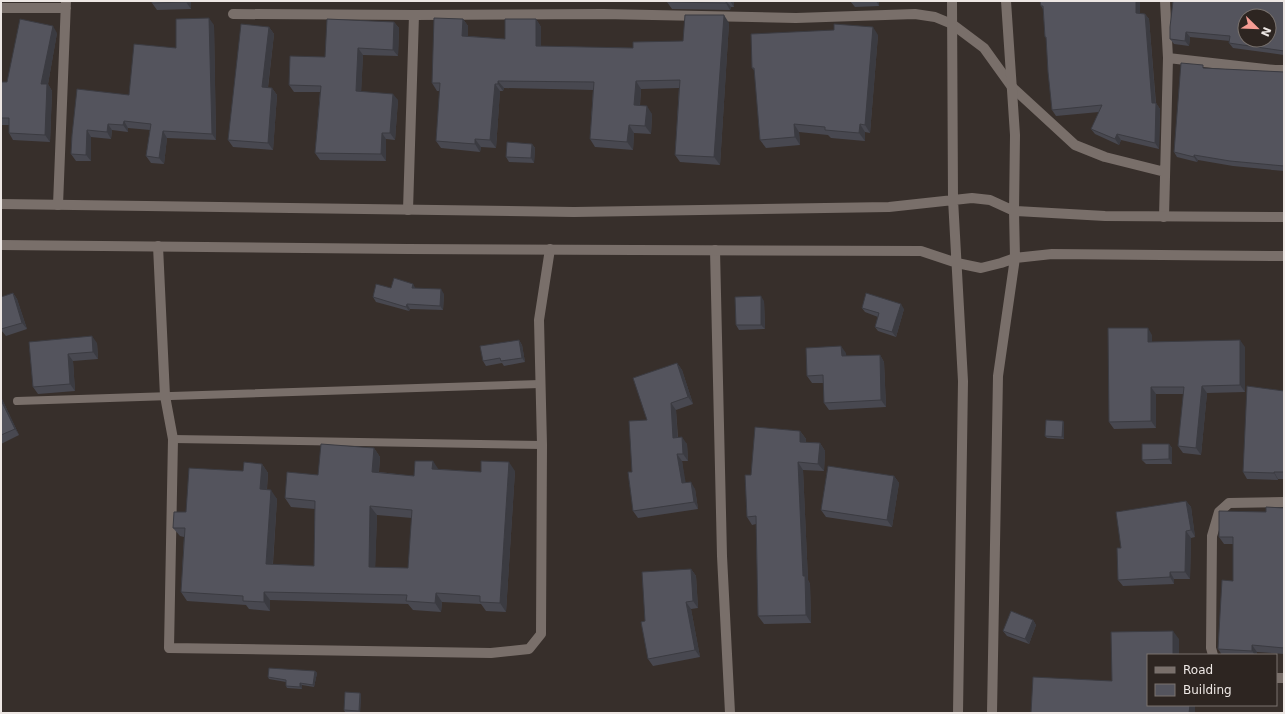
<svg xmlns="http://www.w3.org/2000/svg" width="1285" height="714" viewBox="0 0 1285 714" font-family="'DejaVu Sans',sans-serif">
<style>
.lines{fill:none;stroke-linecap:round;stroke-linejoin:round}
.service{stroke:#796f6a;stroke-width:8}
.minor{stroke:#796f6a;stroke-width:10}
.tertiary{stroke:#796f6a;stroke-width:10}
.wall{fill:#484850;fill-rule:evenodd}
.shaded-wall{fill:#3b3b41}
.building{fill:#54545d;stroke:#3b3b41;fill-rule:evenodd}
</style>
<rect width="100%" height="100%" fill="#372f2b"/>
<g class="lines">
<path class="service" d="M17,401L540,384
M173,439L542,445"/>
<path class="minor" d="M1,8H66
M233,14L414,15L603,14L796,18L915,14L935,17L952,24L984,48L1012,87L1075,145L1105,157L1165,172
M1168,58L1275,70H1284
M58,205L66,1
M408,210L414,15
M1164,217L1168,58L1165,1
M158,246L165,396L173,439L169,648L491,653L529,649L541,634L542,445L539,320L550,249
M715,250L722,556L730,713
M1213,655L1211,648L1212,536L1219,512L1229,503L1284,502
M1276,678H1284"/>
<path class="tertiary" d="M952,1L953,199L963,381L958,713
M1,204L574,212L889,207L972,198L990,200L1014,211L1105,216L1284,217
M1,245L407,249L921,251L957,263L981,268L1001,263L1015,258L1052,254L1284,256
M992,713L998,376L1015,258L1014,211L1015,135L1006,1"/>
</g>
<path class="wall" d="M152,1H191V9L157,10L152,3Z
M667,1H734V7H731L730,10L672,9L667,2Z
M850,1H879V6L855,7Z
M1173,1H1284V55L1233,48L1229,43L1230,41L1190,37L1189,46L1174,44L1170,39Z
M1041,6L1145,14L1149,19L1156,103L1160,109L1159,149L1121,140L1119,145L1095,134L1091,129L1099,112L1056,116L1052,110L1047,39L1045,37L1043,9Z
M463,19L468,26V36L505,39L536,19L541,27V46L633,48L683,41L729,23L720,165L680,162L675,155L679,88L641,89L640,106L652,114L651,134L634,133L633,150L595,147L590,139L593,90L504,88L503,91H500L496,148L481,147L480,152L441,148L436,141L440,91H437L432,83Z
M394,22L399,28L398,56L363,55L361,91L398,100L395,140L386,139V161L320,160L315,153L320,92H294L289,85L325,57Z
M214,25L216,140L167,138L164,164L151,163L146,156L150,130L128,128V132L112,130L111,139L91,137V161H76L71,154L72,135L129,95L176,48Z
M269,27L274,34L268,88H272L277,95L273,150L233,147L228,140Z
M57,33L48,84L52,91L50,142L13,140L9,133V125H1V82H7Z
M878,35L870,133L865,132V141L831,138L828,135L799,132L800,145L766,148L760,140L755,71L752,68Z
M1206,68L1284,72V171L1233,166L1198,160L1197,162L1177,157L1174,152Z
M532,144L535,148L534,163L509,162L506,157Z
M391,288H416L444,294L443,310L410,309L409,311L376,302L373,297Z
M13,293L17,299L27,329L6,336L1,330Z
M764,301L765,329L739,330L736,325Z
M862,308L904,309L896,337L878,331L875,327L878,317L865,312Z
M1152,335V342L1245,347V392L1207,393L1201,455L1183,453L1178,446L1184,394H1156V428L1114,429L1109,422Z
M519,340L522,345L525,362L504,366L502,363L486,366L483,361Z
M29,342L97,343L98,359L73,361L75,391L38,394L33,387Z
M846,353V356L880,355L884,362L886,407L829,410L824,403V383H812L807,376Z
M677,363L682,370L693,404L676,410L678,437L687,444L688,461H682L685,483L695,489L698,509L638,518L633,511L647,420Z
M1284,391V479H1278V480L1247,479L1243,472Z
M1,397L19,435L1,444Z
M1063,421L1064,423V439L1047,438L1045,436Z
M800,431L806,439V442L820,443L825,451L824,471L803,470L808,580L810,584L811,623L764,624L758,616L756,524L752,525L747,517L751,475Z
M1169,444L1172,448V464H1146L1142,460Z
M374,448L380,457L379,472L414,476L438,469L481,472L515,471L506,612L486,611L481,604L442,602L441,612L413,610L408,604L270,600V611L249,609L246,605L187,601L181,592L184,537L180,536L173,528L186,512L243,471L262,464L268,473L267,490L277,499L273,564L314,566L315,509L291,507L285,498L318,475ZM377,515L412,518L408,568L375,567Z
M894,476L899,483L892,527L826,517L821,510Z
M1186,501L1191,507L1195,537L1191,538L1190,579H1174V584L1123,586L1118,580L1121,548Z
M1284,508V654L1257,652V655H1222L1218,649L1233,581V544H1224L1219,537L1266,512Z
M691,569L696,576L698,608L691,609L700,657L653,666L648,659L645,621Z
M1033,620L1036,625L1029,644L1007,636L1003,631Z
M315,671L317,673L314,687L302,685V689L287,688L286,686V682L269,679L268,677Z
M360,693L361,695L360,713L345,712L344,710Z"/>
<path class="shaded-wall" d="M186,1H191V9L186,2Z
M726,1L731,7L730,10L726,3Z
M730,1H734V7Z
M876,1H879V6Z
M1136,1H1140V18L1136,13Z
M1145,14L1149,19L1156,108V103L1160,109L1159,149L1155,143Z
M724,15L729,23L720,165L714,157Z
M209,18L214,25L216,140L212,134Z
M463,19L468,26V44L462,36Z
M536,19L541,27V53L536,46Z
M394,22L399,28L398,56L393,50Z
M53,26L57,33L48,84L52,91L50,142L45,135L41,84Z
M269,27L274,34L267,94L262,87Z
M873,27L878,35L870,133L865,125Z
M1186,32L1190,37L1189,46L1185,41Z
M358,48L363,55L361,97L356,91Z
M498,81L504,88L503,91L498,84Z
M636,81L641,89L639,113L634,105Z
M495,84L500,91L496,148L490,140Z
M272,88L277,95L273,150L268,143Z
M393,94L398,100L395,140L390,133Z
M647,106L652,114L651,134L645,126Z
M124,121L128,128V132L123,125Z
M108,124L112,130L111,139L107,132Z
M794,124L799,132L800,145L795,137Z
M860,124L865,132V141L859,133Z
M629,125L634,133L633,150L627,142Z
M87,130L91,137V161L86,155Z
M163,131L167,138L164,164L159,158Z
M382,133L386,139V161L381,154Z
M1117,134L1121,140L1119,145L1115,139Z
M475,139L481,147L480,152L475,144Z
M532,144L535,148L534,163L531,158Z
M1194,155L1198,160L1197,162L1194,157Z
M413,284L416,289L412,288Z
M441,289L444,294L443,310L440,306Z
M13,293L17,299L27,329L22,323Z
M761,296L764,301L765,329L761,325Z
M407,304L410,309L409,311L406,307Z
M901,304L904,309L896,337L892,332Z
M1148,328L1152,335V349L1148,342Z
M92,336L97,343L98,359L93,352Z
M519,340L522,345L525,362L522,358Z
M1240,340L1245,347V392L1240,385Z
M841,346L846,353L847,363L842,356Z
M68,354L73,361L75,391L70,384Z
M880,355L884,362L886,407L881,400Z
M677,363L682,370L693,404L688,397Z
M1202,386L1207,393L1201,455L1196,448Z
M1151,387L1156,394V428L1151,421Z
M1,397L19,435L15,429L1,400Z
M671,403L676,410L678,445L673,438Z
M1063,421L1064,423V439L1062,437Z
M800,431L806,439L805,450L800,442Z
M682,437L687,444L688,461L683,454Z
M820,443L825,451L824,471L818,464Z
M1169,444L1172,448V464L1169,459Z
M374,448L380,457L378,481L372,472Z
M677,454L682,461L687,490L682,483Z
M433,461L439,470L432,469Z
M509,462L515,471L506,612L500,603Z
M798,462L803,470L808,580L810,584L811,623L806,615L803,576Z
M262,464L268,473L266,498L260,489Z
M1274,472L1278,479V480L1274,473Z
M894,476L899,483L892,527L887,520Z
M691,482L695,489L698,509L694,502Z
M271,490L277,499L272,573L266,564Z
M1186,501L1191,507L1195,537L1191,530Z
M370,506L377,515L375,576L369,567Z
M1186,531L1191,538L1190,579L1185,572Z
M691,569L696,576L698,608L693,601Z
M1170,572L1174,579V584L1170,577Z
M264,592L270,600V611L264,602Z
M436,593L442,602L441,612L435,603Z
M686,602L691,609L700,657L695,650Z
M1033,620L1036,625L1029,644L1025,639Z
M1173,631L1179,639V655H1173Z
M1252,645L1257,652V655H1255L1252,651Z
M315,671L317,673L314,687L313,685Z
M300,683L302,685V689L300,687Z
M360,693L361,695L360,713L359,711Z
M1190,705H1195V713H1189Z"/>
<path class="building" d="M152,1H186V2L152,3Z
M667,1H726V3L667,2Z
M1040,1H1136V13L1145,14L1152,103H1156L1155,143L1117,134L1115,139L1091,129L1102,105L1052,110L1048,72L1046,37H1045L1043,6H1041Z
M1173,1H1284V51L1229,43L1230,36L1186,32L1185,41L1170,39V27ZM1245,16H1269V40H1245Z
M685,15H724L714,157L675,155L680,80L636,81L634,105L647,106L645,126L629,125L627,142L590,139L594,82L498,81V84H495L490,140L475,139V144L436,141L440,83H432L434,18L463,19L462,36L505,39V19H536V46L633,48V42L683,41Z
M209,18L212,134L163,131L159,158L146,156L151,124L124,121L123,125L108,124L107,132L87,130L86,155L71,154L72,135L77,89L129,95L134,44L176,48V19Z
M20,19L53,26L41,84H47L45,135L9,133V118H1V82H7Z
M327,19L394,22L393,50L358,48L356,91L393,94L390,133H382L381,154L315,153L321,86L289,85L290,56L325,57Z
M241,24L269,27L262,87L272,88L268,143L228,140Z
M834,24L873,27L865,125L860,124L859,133L825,130V127L794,124L795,137L760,140L754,68H752L751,34L834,30Z
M1181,63L1203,65V68L1284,72V166L1230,161L1194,155V157L1174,152Z
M507,142L532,144L531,158L506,157Z
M394,278L413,284L412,288L441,289L440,306L407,304L406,307L373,297L376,284L391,288Z
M13,293L22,323L1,329V297Z
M866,293L901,304L892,332L875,327L879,313L862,308Z
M761,296V325H736L735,297Z
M1108,328H1148V342L1240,340V385L1202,386L1196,448L1178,446L1184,387H1151V421L1109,422Z
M92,336L93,352L68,354L70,384L33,387L29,342Z
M519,340L522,358L501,361L500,358L483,361L480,346Z
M841,346L842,356L880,355L881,400L824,403L823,375L807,376L806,348Z
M677,363L688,397L671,403L673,438L682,437L683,454H677L682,483L691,482L694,502L633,511L628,472H632L629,421L647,420L633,378Z
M1247,386L1284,391V472H1274V473L1243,472Z
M1,400L15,429L1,435Z
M1046,420L1063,421L1062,437L1045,436Z
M755,427L800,431V442L820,443L818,464L798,462L803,576H805L806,615L758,616L756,516L747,517L745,475H751Z
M321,444L374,448L372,472L414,476L415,461H433L432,469L481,472V461L509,462L500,603L480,602V596L436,593L435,603L406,601L407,595L264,592V602L243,601V596L181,592L185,528H173L174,512H186L189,468L243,471L244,462L262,464L260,489L271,490L266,564L314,566L315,501L285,498L287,472L318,475ZM370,506L412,510L408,568L369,567Z
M1142,444H1169V459L1142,460Z
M828,466L894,476L887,520L821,510Z
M1186,501L1191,530L1186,531L1185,572H1170V577L1118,580L1117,548H1121L1116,512Z
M1266,507L1284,508V648L1252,645V651L1218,649L1222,580L1233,581V537H1219V511L1266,512Z
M691,569L693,601L686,602L695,650L648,659L641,622L645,621L642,572Z
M1011,611L1033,620L1025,639L1003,631Z
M1173,631V655H1148V705H1190L1189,713H1031L1033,677L1112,681L1111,632Z
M269,668L315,671L313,685L300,683V687L286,686V680L268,677Z
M345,692L360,693L359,711L344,710Z"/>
<rect width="1285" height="714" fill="none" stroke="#ede7e4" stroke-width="4"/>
<rect x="1147" y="654" width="130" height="52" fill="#2d2521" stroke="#7a736f"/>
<rect x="1155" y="667" width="20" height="6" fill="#796f6a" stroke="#7a736f"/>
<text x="1183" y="674" font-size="12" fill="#ede7e4">Road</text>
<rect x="1155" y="684" width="20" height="12" fill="#54545d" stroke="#7a736f"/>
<text x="1183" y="694" font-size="12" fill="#ede7e4">Building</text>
<g transform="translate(1257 28) rotate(113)"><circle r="19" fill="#2d2521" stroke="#7a736f"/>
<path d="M0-3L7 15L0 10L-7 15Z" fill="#f59c94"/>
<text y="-6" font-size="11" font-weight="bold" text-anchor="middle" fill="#ede7e4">N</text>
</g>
</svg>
